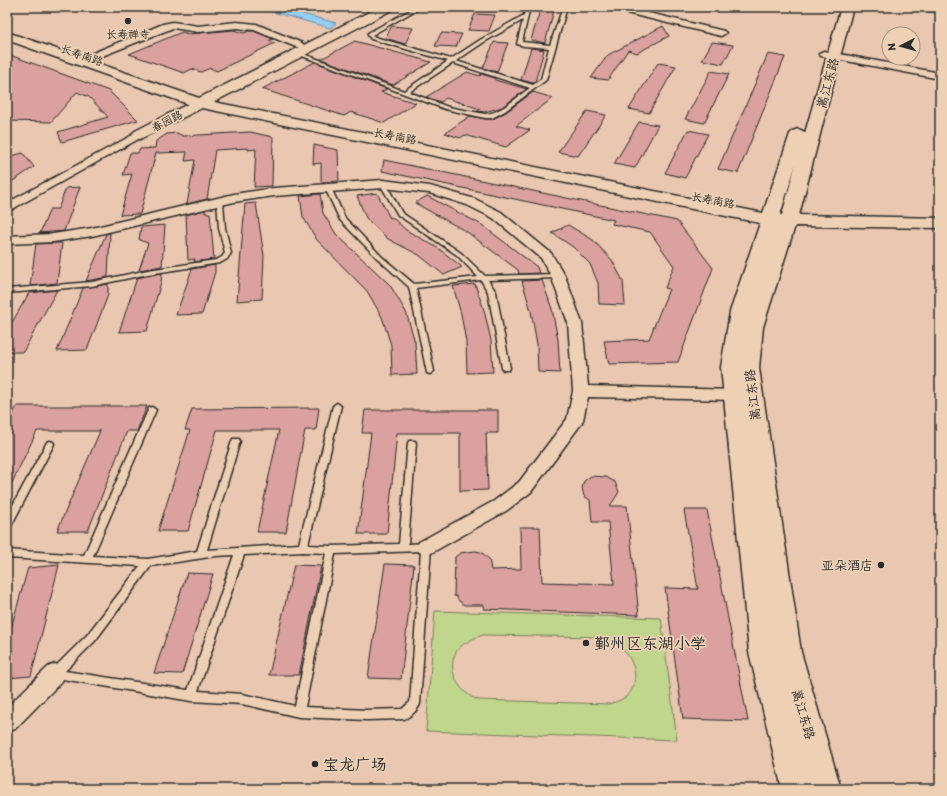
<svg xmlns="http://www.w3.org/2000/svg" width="947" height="796" viewBox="0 0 947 796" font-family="Itim,'LXGW WenKai TC',sans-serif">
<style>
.green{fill:#bfd68c;stroke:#75805c;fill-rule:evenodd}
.water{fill:#94cff4;stroke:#6a8da4}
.building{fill:#dba19f;stroke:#2b2b2b}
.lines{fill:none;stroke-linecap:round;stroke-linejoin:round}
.lane-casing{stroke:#2b2b2b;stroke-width:3}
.street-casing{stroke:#2b2b2b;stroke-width:3}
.secondary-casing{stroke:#2b2b2b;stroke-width:3}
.lane{fill:#eed1b4;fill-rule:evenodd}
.street{fill:#eed1b4;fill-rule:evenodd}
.secondary{fill:#eed1b4;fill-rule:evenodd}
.poi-dot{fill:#2b2b2b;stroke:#eed1b4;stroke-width:1.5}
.labels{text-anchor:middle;stroke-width:3.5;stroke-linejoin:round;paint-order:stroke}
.far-poi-label{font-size:11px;fill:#2b2b2b;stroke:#eed1b4}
.far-street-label{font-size:11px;fill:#2b2b2b;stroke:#eed1b4}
.street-label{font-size:13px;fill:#2b2b2b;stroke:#eed1b4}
.poi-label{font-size:13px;fill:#2b2b2b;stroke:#eed1b4;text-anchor:end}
.near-poi-label{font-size:16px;fill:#2b2b2b;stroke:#eed1b4;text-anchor:start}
</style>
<rect width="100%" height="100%" fill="#eac7b0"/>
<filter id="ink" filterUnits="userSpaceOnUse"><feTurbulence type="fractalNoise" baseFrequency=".025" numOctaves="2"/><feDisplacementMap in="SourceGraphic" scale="8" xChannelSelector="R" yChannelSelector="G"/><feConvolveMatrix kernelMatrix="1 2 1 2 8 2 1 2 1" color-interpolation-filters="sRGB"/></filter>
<g filter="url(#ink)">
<path class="green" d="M435,611L661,618L677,740L426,731ZM483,635L602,637C610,641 617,644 623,650C635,661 640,682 628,695C622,700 616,702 609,704L479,700C459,694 444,668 458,649C465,642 474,638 483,635Z"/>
<path class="water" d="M255,7H277L336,23L330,28Z
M891,7H924L940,10V14Z"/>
<path class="building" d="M541,7H555L545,43L531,40Z
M475,14L495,15L489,31L468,30Z
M392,26L413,28L405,44L385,38Z
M663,26L669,36L637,53L628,50L608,80L591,78L608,55Z
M233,30L244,33L249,31H254L273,39L269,41L275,43L217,71L210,68L201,72L192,69L184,73L129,54L182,32L189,34Z
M441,33L462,34L456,47L435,46Z
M355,41L380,48L431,62L393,85L321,59Z
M494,42L508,43L497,72L483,68Z
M712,42L733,45L723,64L702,60Z
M531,48L544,50L535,82L533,83L521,80Z
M7,54L109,91L138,120L62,142L58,132L108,117L89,97L77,92L51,122L7,121Z
M768,54L785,57L738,173L718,169Z
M315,62L387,89L381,92L416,103L384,123L351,112L344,116L262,89Z
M658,63L676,66L649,113L629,109Z
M711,71L729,74L704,123L685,119Z
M467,72L480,76L481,74L495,78V80L527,89L502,107L485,112L477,111L480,109L446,98L441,102L426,97Z
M533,92L553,98L516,126L530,130L506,147L465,135L460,138L445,133L470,116L485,119H493L506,112Z
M587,111L606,115L578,156L558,152Z
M639,122L658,125L635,168L614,164Z
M688,130L708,134L685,178L665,173Z
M250,132L273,137L272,186L254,187L256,149L248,150V148L215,150L207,199L187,204L195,160L185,161L187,152L156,153L140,214L120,215L132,174L123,175L130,153H138L140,149L155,148L156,141L167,134L177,133L183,136Z
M314,145L338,150L339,181L321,182V163L313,164Z
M23,153L34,167L7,185V157Z
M384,160L677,221L713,268L678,362L609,364L604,341L649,339L669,289L665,288L674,266L650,232L612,224L614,220L382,171Z
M80,187L64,231L40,233L50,209H58L66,188Z
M377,193L390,218L392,217L406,230L438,248L462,267L444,275L419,255L388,239L366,218L357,196Z
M320,194L323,213L336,234L390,285L406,312L415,342L417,374L392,375L391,345L382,317L367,291L317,240L303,217L300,196Z
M427,196L482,225L537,267L539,273L519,274L518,270L467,232L415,203Z
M256,203L264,256L262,299L237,301L245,204Z
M205,210V213H210L214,259L194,262L195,259L188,260L186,215Z
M165,225L162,266L139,270L148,243L139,240L141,227Z
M568,225L593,240L612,260L623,281L625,305L599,304L598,283L590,264L573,247L552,233Z
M110,233L108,277L86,281L106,234Z
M59,243H62L57,283L30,286L36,244Z
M215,265V272L202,314L176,315L192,269Z
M162,273L161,282L147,331L119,332L137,278Z
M542,280L552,309L558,340L560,373L538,372L537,344L531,311L522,281Z
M108,284V295L87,350L57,351L83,288Z
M475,284L484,310L491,340L493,372L467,373L466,342L461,314L453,286Z
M57,290L23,352H7V331L29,293Z
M17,406H147L137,431H127L88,531H57L100,431H37L7,493V425Z
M319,408L316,430H305L286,532H257L279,430H217L188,531H158L190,430H185L192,409Z
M365,410H498V433H486L488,490L460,491V433H397L387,534H358L371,433H362Z
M591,476L606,477L615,482L619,492L610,506H627L639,615L484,609V605H464L459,601L456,596H454L455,557L460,553L475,551L481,552L489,559L491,570L521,569L520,527H540L542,582L614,584L608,522H592L590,500L584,496L582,488L584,481Z
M684,510H707L748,721L683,719L665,588L698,589Z
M385,564L414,565L401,679L368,678Z
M59,565L31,676L7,678V642L28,568Z
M294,565L321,566L299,675H269Z
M187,573L213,574L182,674L154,673Z"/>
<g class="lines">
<g class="lane-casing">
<path id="lane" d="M416,7H421L372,35L375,37L451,59L480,40L524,15L526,7H530L522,42L550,45L563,7H567L546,80L505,111L492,118H485L445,109L294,53L298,52L404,91L448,61L371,39L368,35V33ZM523,20L517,44L524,46L549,48L541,79L533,85L456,61L484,42ZM453,63L530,88C518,96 500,114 485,114L448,107L409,92Z
M383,182L386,184L402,213L461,253L485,276L558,274L561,276L558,278L488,280L496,292L510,368L509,370H503L502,368L488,292L481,280L416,288L434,371L430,374L427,373L409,287L378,259L340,220L325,188L328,186L331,188L345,218L382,257L414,284L478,277L457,255L398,215L380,184Z
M220,200L223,202L225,228L231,253L227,259L220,263L148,274L92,286L7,293V289L92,282L148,270L216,260L222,257L225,253L219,228L217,202Z
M337,403L341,406L308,545L331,546L399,544L408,443L409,441H415L416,443L408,544L426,543L429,544L431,547L420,704C418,710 410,717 404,719L367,720L299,717L242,704L191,701L51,677L50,674L51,671L87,635L140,566L7,558V550L84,555L149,408L152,407L156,410L93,556L148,559L197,551L232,441L233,439H239L240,441L207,550L299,544L333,406ZM421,551L410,702L402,709L367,710L305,707L335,554ZM303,552L326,553L295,706L242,694L198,691L244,555ZM234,555L188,690L65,671L95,641L151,566L216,556Z
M50,441L53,442L54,444L10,528L7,529V516L46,444L47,442Z"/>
</g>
<g class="street-casing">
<path id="street" d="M609,7H624L724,31L726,33L721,36L610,9Z
M173,22L198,26L237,22L256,24L302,43L304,45L302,47H296L254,30L237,28L198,32L173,28L92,60L89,61L84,58L86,56L163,24Z
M824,51L940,73V79L821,56L819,54L821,52Z
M140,131L144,132L146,134L144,136L7,212V203Z
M383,180L430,186L475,199L501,212L551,253L565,276L582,323L588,386L735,390L741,391L743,395L741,399L735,400L588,397L583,420L581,424L531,492L506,511L433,552L426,555L419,552L417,547L419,542L494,501L519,482L567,419L573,391L568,323L551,276L541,258L493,218L467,205L429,193L383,188L274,196L234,202L92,236L53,242L7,244V236L53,234L92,228L234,194L274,188Z
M55,664L62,667L66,674L62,681L15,729L7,732V707L48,667Z"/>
</g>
<g class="secondary-casing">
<path id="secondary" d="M379,7H394L392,10L214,102L763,213L790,134L793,131L798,129L803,131L805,133L841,7H853L799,215L940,218V228L795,226L763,327L759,368L801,652L841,789H782L749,652L721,367L730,312L760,223L202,108L140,139L135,137L132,134L135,131L188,104L7,40V32L199,98ZM796,163L782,215H780Z"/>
</g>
<use href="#lane" class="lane"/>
<use href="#street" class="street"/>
<use href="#secondary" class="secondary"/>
</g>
</g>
<g class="poi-dot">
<circle cx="128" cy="21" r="4"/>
<circle cx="881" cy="565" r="4"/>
<circle cx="586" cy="643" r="4"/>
<circle cx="315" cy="764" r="4"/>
</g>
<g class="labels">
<g class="far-poi-label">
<text x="128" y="38">长寿禅寺</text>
</g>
<g class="far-street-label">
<text transform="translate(82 55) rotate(19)" y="4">长寿南路</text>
<text transform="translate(167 121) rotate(-27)" y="4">春园路</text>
<text transform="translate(395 136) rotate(11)" y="4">长寿南路</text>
<text transform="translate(713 200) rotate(11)" y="4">长寿南路</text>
</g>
<g class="street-label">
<text transform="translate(827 83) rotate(-75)" y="5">嵩江东路</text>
<text transform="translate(752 395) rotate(-97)" y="5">嵩江东路</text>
<text transform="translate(804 714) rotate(74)" y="5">嵩江东路</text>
</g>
<g class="poi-label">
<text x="873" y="570">亚朵酒店</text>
</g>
<g class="near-poi-label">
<text x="594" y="649">鄞州区东湖小学</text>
<text x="323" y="770">宝龙广场</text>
</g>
</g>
<rect width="947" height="796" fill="none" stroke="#eed1b4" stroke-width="24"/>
<rect x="12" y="12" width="923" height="772" fill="none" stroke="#2b2b2b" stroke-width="1.5" filter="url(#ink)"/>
<g transform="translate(901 46) rotate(264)"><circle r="19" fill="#eed1b4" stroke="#a08f7d"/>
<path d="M0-3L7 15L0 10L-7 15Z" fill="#2b2b2b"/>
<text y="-6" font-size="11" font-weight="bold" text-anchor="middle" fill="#2b2b2b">N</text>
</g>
</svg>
